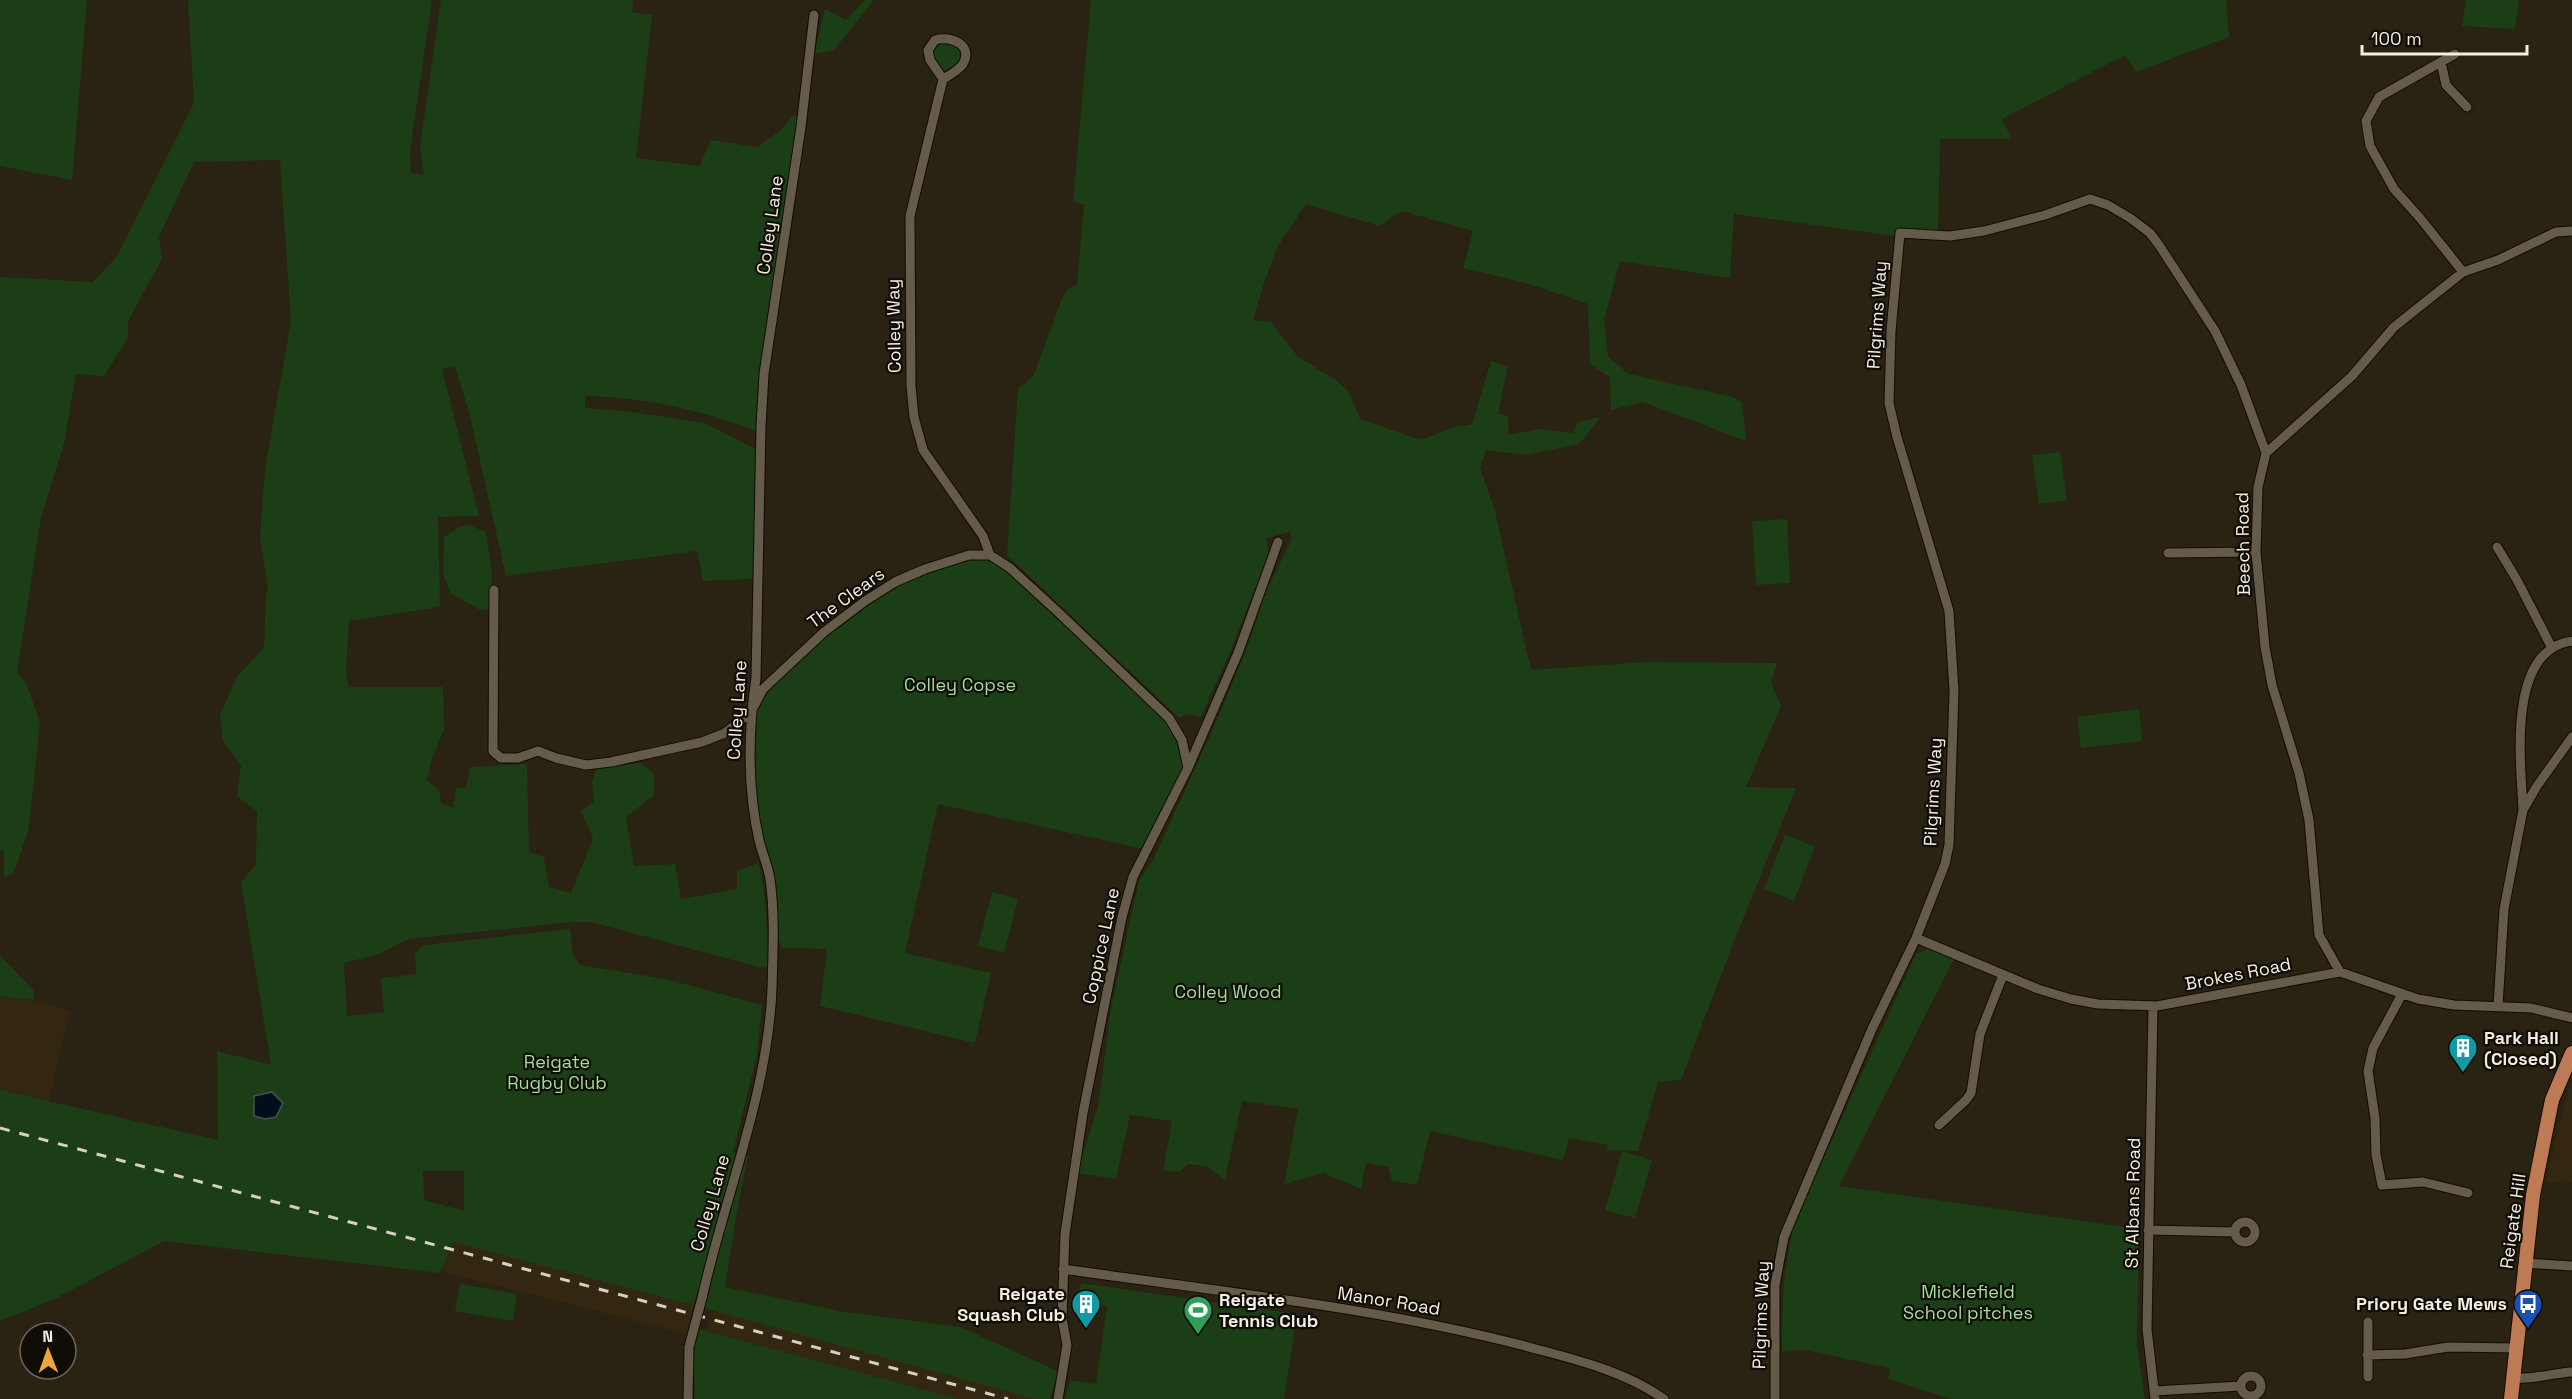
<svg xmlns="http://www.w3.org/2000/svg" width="2572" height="1399" viewBox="0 0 2572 1399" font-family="'Space Grotesk',sans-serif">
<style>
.built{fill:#332711}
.green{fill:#1b3e17;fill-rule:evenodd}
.water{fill:#010f1a;stroke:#4a5256;stroke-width:1.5}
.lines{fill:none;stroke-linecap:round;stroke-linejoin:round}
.street-casing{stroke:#130b01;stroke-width:11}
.primary-casing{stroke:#130b01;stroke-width:16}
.street{stroke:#655b4a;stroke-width:9}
.primary{stroke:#bd7a55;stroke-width:14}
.rail{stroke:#d6cfc4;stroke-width:3;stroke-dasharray:10 10;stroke-linecap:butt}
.street-bridge-casing{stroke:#130b01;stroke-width:11;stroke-linecap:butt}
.street-bridge{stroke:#655b4a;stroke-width:9}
.labels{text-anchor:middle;stroke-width:4.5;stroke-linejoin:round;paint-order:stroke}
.street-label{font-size:18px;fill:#f3ede3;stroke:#100c06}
.park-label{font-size:18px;fill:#a3de9b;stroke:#100c06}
.poi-label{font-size:18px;font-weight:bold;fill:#f3ede3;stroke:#100c06;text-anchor:start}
</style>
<rect width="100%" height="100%" fill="#2a2212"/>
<path class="built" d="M0,996L33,1000L70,1011L49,1101L456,1243L694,1304L687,1334L0,1161Z
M2572,1080V1181L2546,1182L2562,1112Z
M718,1301L1050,1399H839L701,1340Z"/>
<path class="green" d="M0,0H87L72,180L0,166Z
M188,0H432L410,151L411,173L424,174L420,147L441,0H633L632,12L652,15L636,158L699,166L711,140L757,147L781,130L793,115L798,117L763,344L756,431C702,410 642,397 585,396V408L626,411L705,423L756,449L753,579L703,581L697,551L506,576L469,412L455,367L442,369L479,516L438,517L440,607L349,621L346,672L349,687H443L444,729L431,762L427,781L439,789L441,803L453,808L456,788H466L470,767L527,764L529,852L544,857L549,887L571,893L593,838L581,811L594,802L592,782L596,768L641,763L654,774V795L626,817L634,866L675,864L681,899L737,889V871L759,863C766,897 768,931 768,966L763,968L591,922H572L408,939L379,954L344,963L347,1016L384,1012L381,978L416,974L415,953L424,945L570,929L573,955L580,965L666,979L762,1005L757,1055L733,1152L748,1156L737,1210L725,1287L840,1311L960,1327L1058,1371L1050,1399H1035L704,1308L708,1293L697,1291L694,1304L681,1302L453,1242L440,1273L164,1241L55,1299L0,1321V1090L218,1140L217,1051L271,1065L241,883L256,864L257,811L237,796L241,765L223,741L220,716L237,676L264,648L266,595L268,587L260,538L265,469L291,321L280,160L194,162L159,237L162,259L128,321V338L104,376L76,374L64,444L41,517L17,673L26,683L40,722L29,828L14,873L4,877V850H0V277L93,282L117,256L194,103ZM423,1171H464V1211L424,1200Z
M865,0H874L834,50L814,54L825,9L846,20Z
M1091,0H2226L2229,37L2136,72L2125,55L2002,119L2012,139H1940L1938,230L1923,240L1734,214L1730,278L1620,261L1604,320L1608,357L1629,374L1733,397L1742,402L1746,441L1643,402L1611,410L1610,377L1590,364L1588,304L1526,283L1463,268L1473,231L1402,211L1379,226L1306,204L1278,246L1265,280L1253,320L1271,322L1298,357L1336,380L1349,392L1360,419L1421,440L1454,427L1472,424L1491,361L1508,366L1498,413L1508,417L1509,435L1539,429L1574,433L1577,422L1601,417L1579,444L1526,455L1486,450L1480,468L1495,511L1531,670L1647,662L1777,663L1771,683L1781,706L1746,787L1796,788L1733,944L1681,1080L1658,1082L1638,1151L1607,1150L1608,1145L1569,1138L1563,1160L1430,1131L1417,1185L1392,1181L1388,1167L1366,1163L1361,1189L1324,1173L1284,1184L1298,1109L1242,1101L1225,1180L1206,1166L1188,1164L1179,1172L1163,1171L1172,1121L1130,1115L1116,1179L1077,1173L1098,1106L1111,1009L1139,881L1153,860L1218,718L1249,642L1267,589L1292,539L1290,532L1267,538L1268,555L1233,645L1201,717L1186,714L1179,718L1007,555L1018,388L1033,377L1062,298L1068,289L1077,285L1084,205L1073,201Z
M2466,0H2519L2515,29L2462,26Z
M949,41L960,49C963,61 956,65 947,72L941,71L932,52L938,43Z
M2060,452L2067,500L2039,504L2032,455Z
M1787,519L1790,583L1756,585L1752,521Z
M469,525L486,532L492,573L490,609L480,610L450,593L443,573L444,537L457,528Z
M990,555L1169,718L1182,740L1188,768L1148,850L938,804L905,953L991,973L975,1043L820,1006L827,949L782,948L772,925L770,878L759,841L751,712L763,689L843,617L925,569Z
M2139,709L2142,741L2081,748L2077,717Z
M1785,835L1815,846L1794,901L1764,889Z
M992,892L1018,899L1004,953L978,946Z
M1930,948L1954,959L1839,1186L2139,1229L2137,1347L2145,1399H1951L1888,1379L1890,1368L1804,1350L1782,1351C1782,1304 1783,1267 1795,1221L1916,954Z
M0,955L34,991L33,1000L0,996Z
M1622,1151L1652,1160L1635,1218L1605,1210Z
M1081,1283L1297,1314L1284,1399H1065L1070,1380L1096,1384L1107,1306L1077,1301Z
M460,1284L517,1294L513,1321L455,1311Z
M698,1329L959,1399H695L693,1347Z"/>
<path class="water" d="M272,1092L283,1103L276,1117L265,1119L254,1116V1096Z"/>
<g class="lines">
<g class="street-casing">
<path id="street" d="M2455,54L2379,97L2366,121L2370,146L2394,189L2420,218L2463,272
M2441,62L2446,85L2467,107
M943,79L930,60L928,50L935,40C951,35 974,45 963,64C958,71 950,75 943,79L910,216L911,386L914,417L923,450L983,536L990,555
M2497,547L2517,580L2552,648
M2168,553L2256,552
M494,590L493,751L501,758H518L538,751L556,758L586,765L611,762L702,742L725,733L751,712L763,689L824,632L865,601L895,582L925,569L969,555H990L1010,568L1058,612L1169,718L1182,740L1188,768
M2572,641C2506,650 2521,764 2523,810L2537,786L2572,737
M1916,938L2038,989L2071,999L2098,1004L2157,1006L2340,972L2418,999L2454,1005L2531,1008L2572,1018
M2340,972L2319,935L2309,820L2299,773L2272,685L2265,647L2256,552L2258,487L2266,453L2352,376L2394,327L2463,272L2498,260L2556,232L2572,231
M2402,994L2373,1048L2368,1071L2375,1118L2376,1155L2382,1185L2423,1182L2468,1193
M2153,1006L2147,1329L2155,1399
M2498,1006L2504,909L2523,810
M1939,1125L1966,1100L1971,1093L1980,1034L2003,975
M2235 1232a10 10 0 1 1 20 0a10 10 0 1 1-20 0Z
M2148,1230L2235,1232
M2524,1263L2572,1266
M1063,1269C1216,1291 1375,1307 1525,1346C1573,1359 1623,1370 1664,1399
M702,1298C725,1195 768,1094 772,988C773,953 775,914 770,879C768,866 762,853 759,840C747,786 748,732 756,678L761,426L764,374L801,127L814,15
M2368,1322V1377
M2367,1355L2405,1354L2448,1347L2516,1348
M2241 1386a10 10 0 1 1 20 0a10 10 0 1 1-20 0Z
M2513,1378C2531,1380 2553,1373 2572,1372
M2154,1391L2241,1386
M688,1399L689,1347
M1058,1399L1067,1345L1062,1318L1065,1234L1083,1113L1122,917L1133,877L1188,768L1238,653L1278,542
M1775,1399V1285L1784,1237L1872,1029L1916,938L1945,864L1949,845L1954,691L1949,611L1897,437L1889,403L1891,331L1900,233L1950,236L1984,231L2045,215L2090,199L2108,205L2130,218L2150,233L2159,245L2215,331L2241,385L2266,453"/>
</g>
<g class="primary-casing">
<path id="primary" d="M2511,1399L2533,1195L2552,1100L2572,1053"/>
</g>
<use href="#street" class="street"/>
<use href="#primary" class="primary"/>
<path class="rail" d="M0,1128L1008,1399"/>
<g class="street-bridge-casing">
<path id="street-bridge" d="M689,1347L702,1298"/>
</g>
<use href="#street-bridge" class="street-bridge"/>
</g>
<defs>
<g id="building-pin" transform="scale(1.5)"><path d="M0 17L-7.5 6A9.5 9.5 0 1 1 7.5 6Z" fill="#0f9aa8" stroke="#100c06"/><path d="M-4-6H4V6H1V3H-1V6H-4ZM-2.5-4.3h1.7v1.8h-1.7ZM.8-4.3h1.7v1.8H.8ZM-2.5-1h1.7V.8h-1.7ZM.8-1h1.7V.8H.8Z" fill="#fff"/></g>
<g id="bus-pin" transform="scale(1.5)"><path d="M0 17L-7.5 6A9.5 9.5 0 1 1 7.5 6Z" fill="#1a4fb4" stroke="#100c06"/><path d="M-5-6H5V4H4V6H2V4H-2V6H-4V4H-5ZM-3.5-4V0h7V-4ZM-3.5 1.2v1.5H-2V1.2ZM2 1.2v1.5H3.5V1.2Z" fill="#fff"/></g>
<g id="stadium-pin" transform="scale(1.5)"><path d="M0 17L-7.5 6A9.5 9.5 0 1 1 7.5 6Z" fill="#2e9e5b" stroke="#100c06"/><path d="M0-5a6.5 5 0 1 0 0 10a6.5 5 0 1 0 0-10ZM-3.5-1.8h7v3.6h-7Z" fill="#fff"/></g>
</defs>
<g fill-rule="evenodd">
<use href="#building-pin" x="2463" y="1048"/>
<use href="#building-pin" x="1086" y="1304"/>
<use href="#bus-pin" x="2528" y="1304"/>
<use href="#stadium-pin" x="1198" y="1310"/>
</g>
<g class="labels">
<g class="street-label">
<text transform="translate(770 225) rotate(-82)" y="6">Colley Lane</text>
<text transform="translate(1877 315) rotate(-86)" y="6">Pilgrims Way</text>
<text transform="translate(894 326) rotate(-91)" y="6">Colley Way</text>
<text transform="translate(2243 544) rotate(-91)" y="6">Beech Road</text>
<text transform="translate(846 598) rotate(-36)" y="6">The Clears</text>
<text transform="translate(737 710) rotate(-86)" y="6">Colley Lane</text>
<text transform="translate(1933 792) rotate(-87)" y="6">Pilgrims Way</text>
<text transform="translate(1101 946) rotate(-78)" y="6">Coppice Lane</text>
<text transform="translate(2238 974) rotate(-11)" y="6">Brokes Road</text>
<text transform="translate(710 1203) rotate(-74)" y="6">Colley Lane</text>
<text transform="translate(2133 1203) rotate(-89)" y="6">St Albans Road</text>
<text transform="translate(2513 1221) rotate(-82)" y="6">Reigate Hill</text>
<text transform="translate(1389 1301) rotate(9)" y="6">Manor Road</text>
<text transform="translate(1761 1315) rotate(-88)" y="6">Pilgrims Way</text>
</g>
<g class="park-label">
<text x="960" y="691">Colley Copse</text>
<text x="1228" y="998">Colley Wood</text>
<text x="557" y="1068">Reigate<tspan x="557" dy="21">Rugby Club</tspan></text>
<text x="1968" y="1298">Micklefield<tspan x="1968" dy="21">School pitches</tspan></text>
</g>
<g class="poi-label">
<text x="2484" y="1044">Park Hall<tspan x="2484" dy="21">(Closed)</tspan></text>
<text x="1065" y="1300" text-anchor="end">Reigate<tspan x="1065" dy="21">Squash Club</tspan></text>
<text x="1219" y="1306">Reigate<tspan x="1219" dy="21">Tennis Club</tspan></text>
<text x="2507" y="1310" text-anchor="end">Priory Gate Mews</text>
</g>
</g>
<g transform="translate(48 1351) rotate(359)"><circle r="28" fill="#100c06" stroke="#6b665e" stroke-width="1.5"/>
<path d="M0-4.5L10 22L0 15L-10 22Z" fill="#efa73d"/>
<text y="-9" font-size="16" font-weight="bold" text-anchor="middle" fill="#f3ede3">N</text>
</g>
<path d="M2362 45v9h165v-9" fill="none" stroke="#f3ede3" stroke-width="3"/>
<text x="2371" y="45" font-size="18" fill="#f3ede3" stroke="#100c06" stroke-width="4.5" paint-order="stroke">100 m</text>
</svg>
